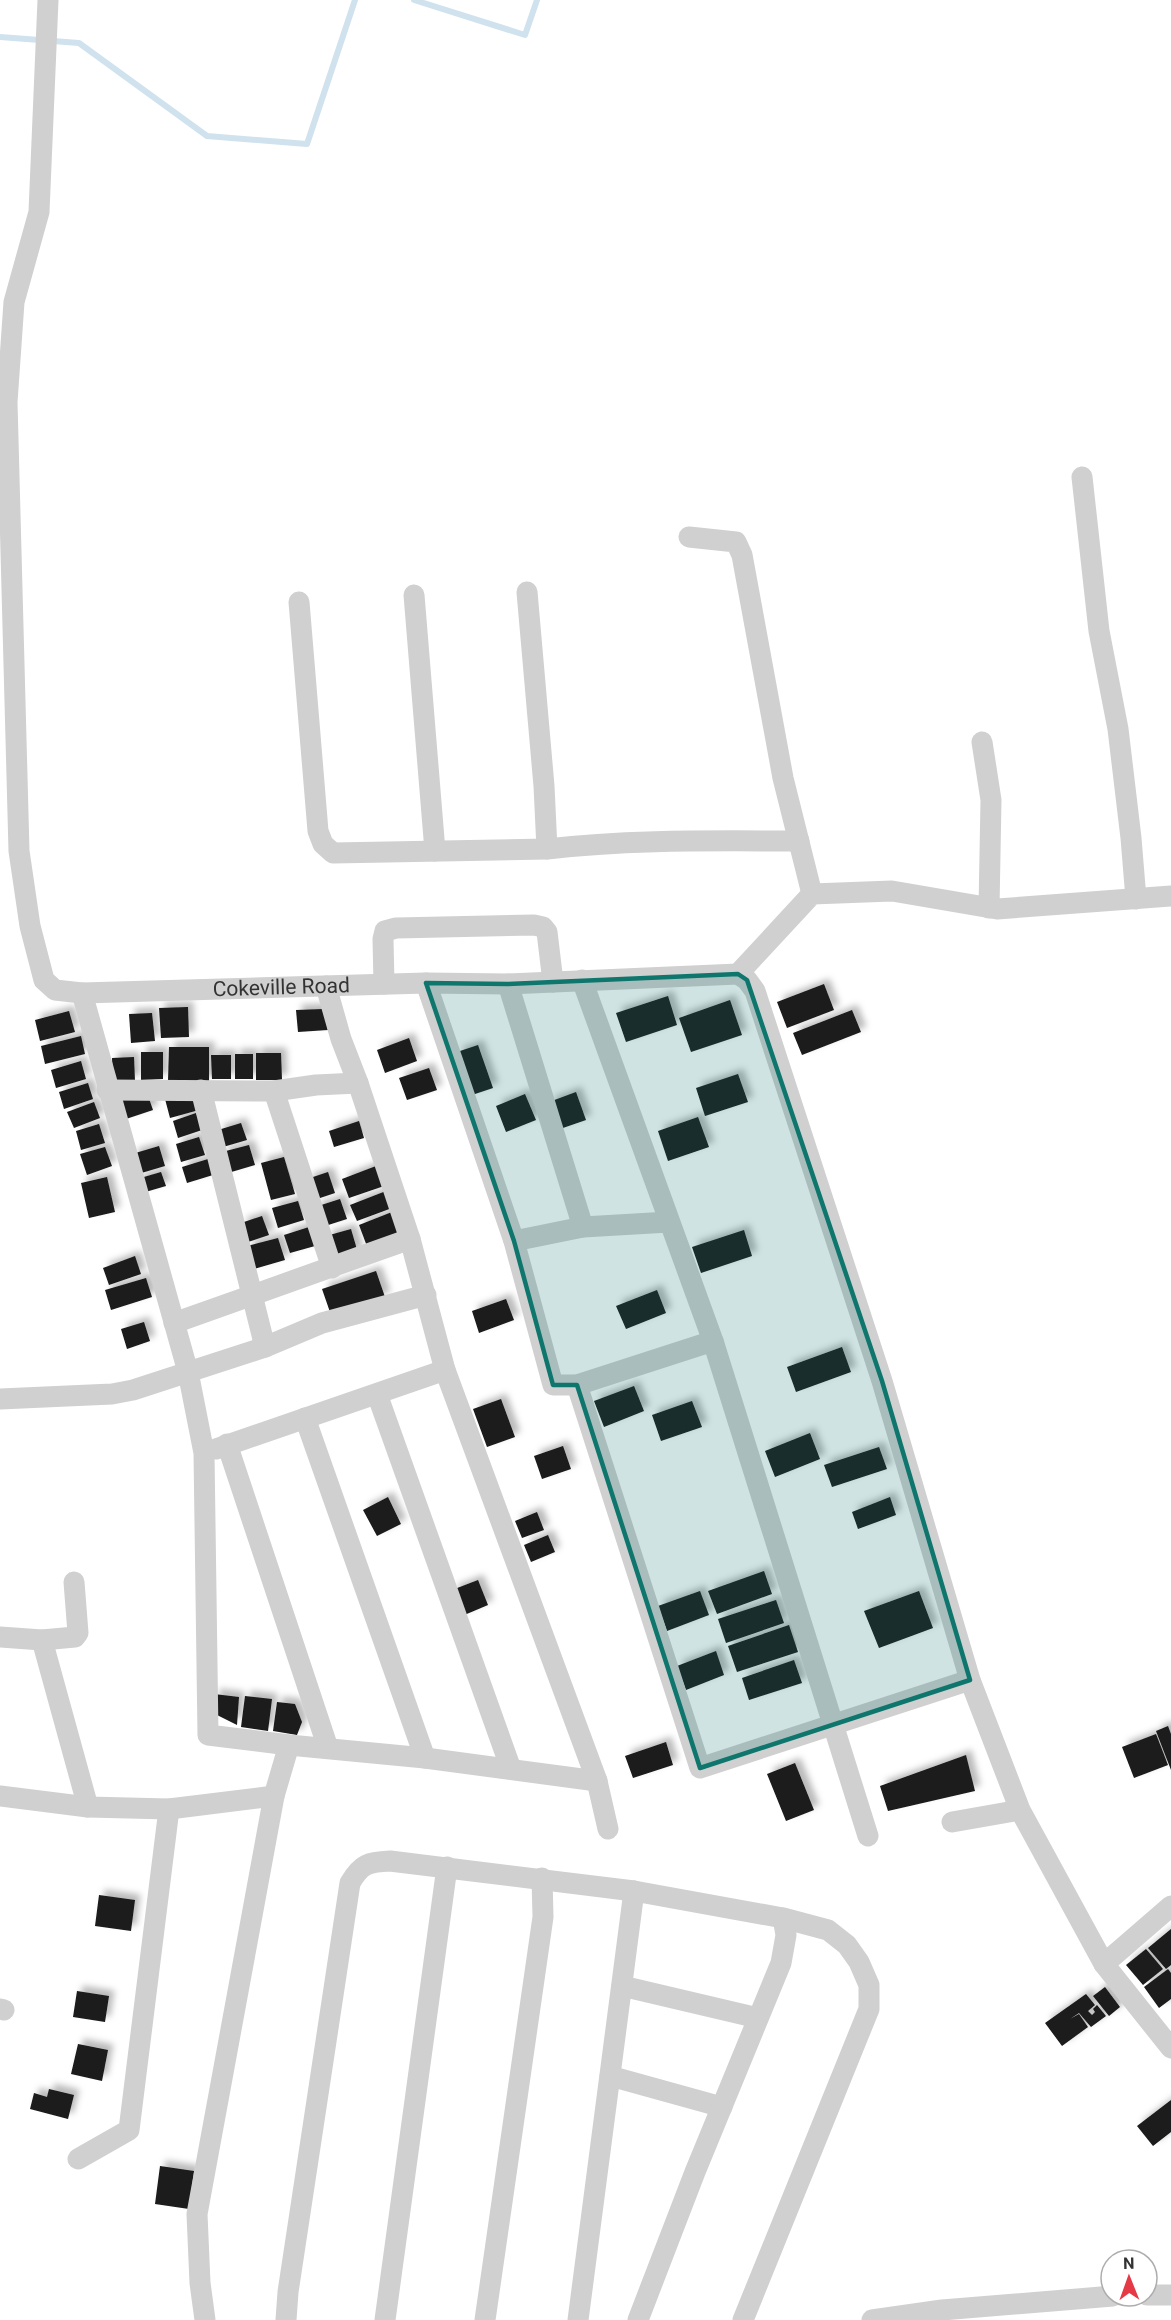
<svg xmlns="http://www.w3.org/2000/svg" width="1171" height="2320" viewBox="0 0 1171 2320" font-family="Roboto,sans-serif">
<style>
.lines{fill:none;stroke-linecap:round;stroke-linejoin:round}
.stream{stroke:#cfe2ee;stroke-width:6}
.building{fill:#1a1a1a;filter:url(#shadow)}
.minor{stroke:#d0d0d0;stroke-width:21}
.marked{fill:#0f766e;fill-opacity:0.2;stroke:#0f766e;stroke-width:4.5;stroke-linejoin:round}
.labels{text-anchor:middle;stroke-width:6;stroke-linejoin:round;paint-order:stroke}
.street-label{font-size:21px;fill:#333;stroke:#fff}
</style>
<defs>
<filter id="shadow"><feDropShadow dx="5.5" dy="-5.5" stdDeviation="3" flood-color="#0004"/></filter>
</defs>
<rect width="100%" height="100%" fill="#fff"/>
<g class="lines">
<path class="stream" d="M414,0L525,35L537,0
M0,37L79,43L207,136L307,144L355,0"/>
</g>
<path class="building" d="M824,984L834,1010L787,1028L777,1002Z
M668,996L677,1025L626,1042L616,1013Z
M730,1000L742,1035L691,1052L679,1018Z
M188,1007L189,1037L161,1038L159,1008Z
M323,1009L328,1030L298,1032L296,1010Z
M852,1010L861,1032L802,1055L793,1033Z
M69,1011L75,1032L40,1041L35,1020Z
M152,1013L155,1041L131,1043L129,1014Z
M81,1036L85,1054L45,1064L41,1046Z
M409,1038L417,1061L385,1073L377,1050Z
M478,1045L493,1088L472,1095L457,1052Z
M169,1047H209V1082L168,1081Z
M141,1052H163V1079L141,1080Z
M256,1053H281L282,1080H256Z
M235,1054H253V1079H235Z
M211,1055H231V1079H212Z
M134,1057L135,1081H113L112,1058Z
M81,1061L86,1079L56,1088L51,1070Z
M429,1068L437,1090L407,1100L399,1078Z
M738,1074L748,1102L705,1116L696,1088Z
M88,1083L93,1099L64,1109L59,1092Z
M146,1090L153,1110L126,1119L119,1100Z
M193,1091L199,1110L170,1118L165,1099Z
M576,1092L586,1120L560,1129L549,1102Z
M525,1094L536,1120L506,1132L496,1106Z
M94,1102L100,1118L74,1128L67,1112Z
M196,1113L202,1130L178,1138L173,1121Z
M698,1117L709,1147L668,1161L658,1131Z
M359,1121L364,1138L334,1147L329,1131Z
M241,1123L247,1140L223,1147L218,1130Z
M99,1124L105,1143L81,1150L76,1131Z
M199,1137L205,1155L181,1162L176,1144Z
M249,1145L255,1165L228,1173L222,1152Z
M159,1146L165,1166L138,1174L132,1154Z
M105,1147L112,1166L87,1175L80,1154Z
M284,1157L295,1194L271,1200L261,1163Z
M208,1159L213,1175L187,1183L182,1167Z
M376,1166L384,1186L349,1198L342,1179Z
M161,1172L166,1186L142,1193L137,1179Z
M328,1172L335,1193L314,1200L307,1179Z
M107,1177L115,1212L89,1218L81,1183Z
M386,1191L392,1208L357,1221L350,1205Z
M340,1199L347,1219L322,1227L315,1207Z
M298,1201L304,1220L278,1228L272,1208Z
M392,1212L401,1237L368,1249L359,1225Z
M262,1216L269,1235L248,1242L241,1223Z
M309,1227L315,1246L290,1253L284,1235Z
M351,1229L358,1253L333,1261L326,1236Z
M744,1230L752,1256L701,1273L692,1247Z
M278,1238L285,1260L254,1269L247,1246Z
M135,1256L141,1274L109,1285L103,1268Z
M376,1271L385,1297L331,1315L322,1289Z
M146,1278L152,1297L111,1310L105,1290Z
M657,1290L666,1313L626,1329L616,1306Z
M506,1299L514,1320L479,1333L472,1311Z
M144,1322L150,1341L127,1349L121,1329Z
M842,1347L851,1372L796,1392L787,1367Z
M634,1386L644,1411L604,1427L594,1401Z
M501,1399L515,1437L487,1447L473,1409Z
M692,1401L702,1427L661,1441L652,1415Z
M810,1433L820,1459L775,1477L765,1451Z
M563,1446L571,1469L542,1479L534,1456Z
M879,1447L887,1469L832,1487L824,1465Z
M388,1497L401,1524L377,1536L363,1510Z
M890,1497L896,1515L858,1529L852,1512Z
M537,1512L544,1530L522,1538L515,1521Z
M548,1535L555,1552L531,1562L524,1545Z
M764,1571L772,1594L717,1614L708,1591Z
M478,1580L488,1605L462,1616L452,1590Z
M700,1591L709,1615L667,1631L658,1606Z
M919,1591L933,1628L879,1648L864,1611Z
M776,1600L784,1623L726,1643L718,1619Z
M789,1625L798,1652L737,1672L728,1646Z
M716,1651L724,1675L686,1690L677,1666Z
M794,1660L802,1683L749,1700L742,1678Z
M214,1694L239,1697L237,1725L215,1714Z
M245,1696L272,1699L268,1731L241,1727Z
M277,1702L295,1704L302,1722L297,1735L273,1731Z
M1168,1726L1171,1734V1770L1156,1731Z
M1156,1734L1168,1765L1134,1778L1122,1747Z
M666,1742L673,1765L633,1778L625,1756Z
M966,1755L975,1791L888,1811L880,1786Z
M795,1763L814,1810L786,1821L767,1774Z
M99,1895L135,1900L131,1931L95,1926Z
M1171,1929V1965L1166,1969L1148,1948Z
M1146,1949L1163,1969L1143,1985L1126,1965Z
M1168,1969L1171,1973V1999L1159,2008L1144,1987Z
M1105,1987L1120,2007L1109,2016L1093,1996Z
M77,1991L109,1996L105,2022L73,2017Z
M1086,1994L1095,2005L1088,2011L1092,2015L1095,2012L1093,2009L1097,2005L1106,2016L1091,2027L1079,2013L1070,2019L1079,2014L1088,2027L1062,2046L1045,2023Z
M78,2044L108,2050L102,2081L71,2074Z
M49,2089L74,2095L68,2119L30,2109L34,2093L47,2097Z
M1171,2100V2132L1153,2146L1137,2126Z
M160,2166L194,2171L189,2209L155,2204Z"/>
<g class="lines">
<g class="minor">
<path id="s1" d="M48,0L39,212L14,302L7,402L19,851L30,926L44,980L55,990L82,993L426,983L508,984L738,974L747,980L755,991L882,1381L970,1680L1020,1810L1104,1964L1171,2048"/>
<path d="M1082,477L1099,631L1118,729L1131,838L1136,899"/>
<path d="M689,537L736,542L742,555L783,778L812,894"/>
<path d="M527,592L544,786L547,849"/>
<path d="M414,595L435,851"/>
<path d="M299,602L318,831L323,844L333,853L547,849C630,839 716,841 799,841"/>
<path d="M982,742L991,800L989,908"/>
<path d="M738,974L812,894L892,891L997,909L1171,896"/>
<path d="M582,980L713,1341L868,1836"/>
<path d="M426,983L514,1241L553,1385H577L713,1341"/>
<path d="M384,984L383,939L385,931L396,928L534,925L543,927L547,932L553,982"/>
<path d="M508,984L583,1227"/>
<path d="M326,986L341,1039L358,1083L410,1239L445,1370L597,1781L608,1829"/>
<path d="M82,993L188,1372L204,1453L208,1735L289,1745L425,1758L597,1781"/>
<path d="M107,1090L274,1091L316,1085L358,1083"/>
<path d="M201,1090L265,1347"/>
<path d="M274,1091L332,1268"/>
<path d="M514,1241L583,1227L669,1222"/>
<path d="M174,1323L410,1239"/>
<path d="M577,1385L700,1768L970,1680"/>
<path d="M377,1394L511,1769"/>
<path d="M0,1399L112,1394L133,1390L265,1347L322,1323L426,1295"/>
<path d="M305,1418L425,1758"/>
<path d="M227,1444L328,1748"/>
<path d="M216,1449L445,1370"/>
<path d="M0,1637L42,1640L75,1637L78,1633L74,1582"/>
<path d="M42,1640L88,1807"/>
<path d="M0,1796L88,1807L169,1809L274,1796L289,1745"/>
<path d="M952,1822L1020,1810"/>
<path d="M1104,1964L1171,1906"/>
<path d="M622,1986L758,2018"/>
<path d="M0,2009L4,2010"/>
<path d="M610,2076L722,2107"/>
<path d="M78,2159L129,2130L169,1809"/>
<path d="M1147,2295H1171"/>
<path d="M205,2320L200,2283L197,2214L274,1796"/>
<path d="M286,2320L288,2292L350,1883C361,1864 368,1862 390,1861L634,1891L783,1918L828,1930L847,1945L859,1962L869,1985V2009L743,2320"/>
<path d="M385,2320L447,1867"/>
<path d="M485,2320L543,1917L542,1878"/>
<path d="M578,2320L634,1891"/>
<path d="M638,2320L695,2172L781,1963L786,1935L783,1918"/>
<path d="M872,2320L942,2310L1113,2296"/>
</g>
</g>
<path class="marked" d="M738,974L747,980L882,1381L970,1680L700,1768L577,1385H553L514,1241L426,983L508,984Z"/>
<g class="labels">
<g class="street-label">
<text dy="7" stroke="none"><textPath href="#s1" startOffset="1228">Cokeville Road</textPath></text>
</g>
</g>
<g transform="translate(1129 2278) rotate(359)"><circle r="28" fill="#ffffff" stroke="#adadad" stroke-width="1.5"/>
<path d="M0-4.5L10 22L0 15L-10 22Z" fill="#e63946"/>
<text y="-9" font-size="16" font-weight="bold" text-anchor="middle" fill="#333333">N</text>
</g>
</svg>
